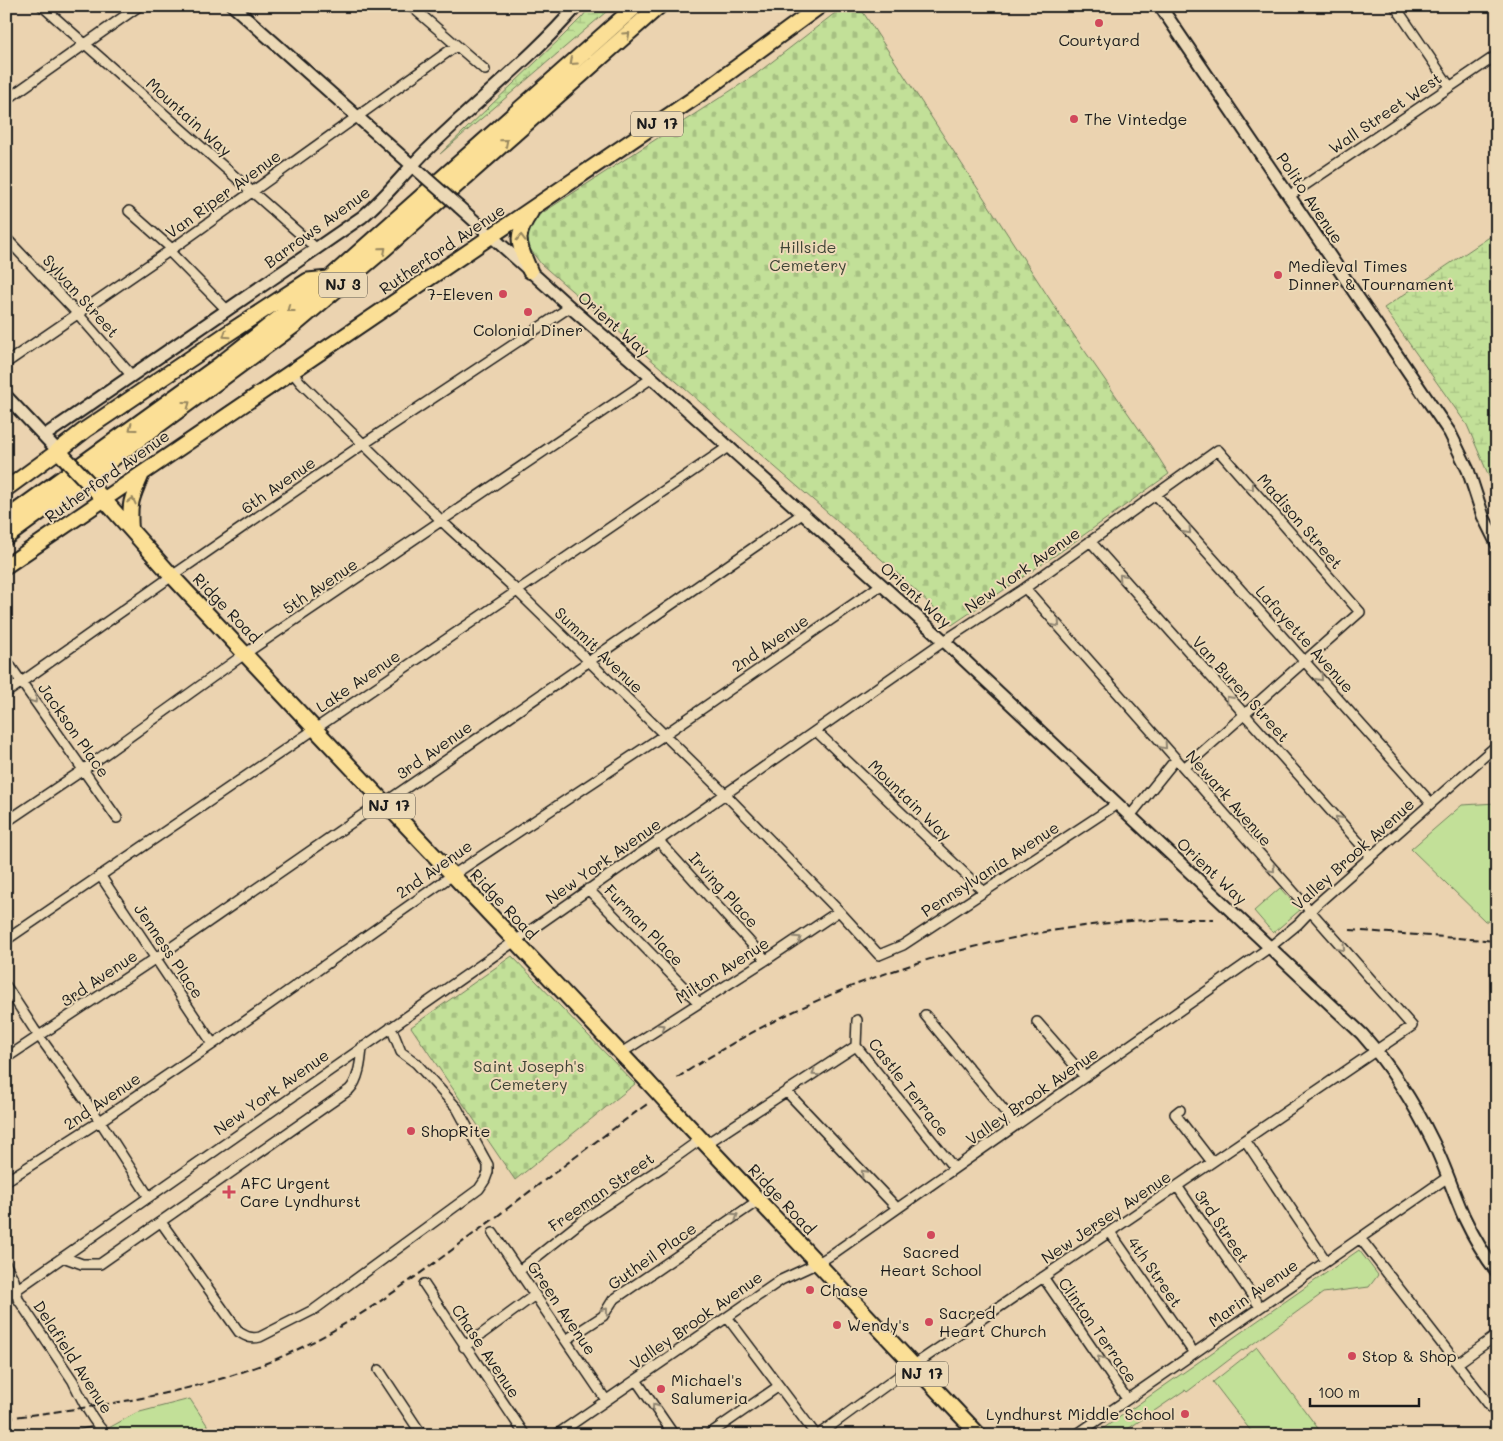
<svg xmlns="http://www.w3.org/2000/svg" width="1503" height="1441" viewBox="0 0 1503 1441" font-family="Mali,sans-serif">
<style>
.green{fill:#c2e098;stroke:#6f7e5a}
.wetland{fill:url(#wetland-marsh);stroke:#6f7e5a}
.cemetery{fill:url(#cemetery-stones);stroke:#6f7e5a}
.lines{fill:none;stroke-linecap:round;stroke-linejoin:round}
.street-casing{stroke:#1c1c1c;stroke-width:12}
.secondary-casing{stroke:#1c1c1c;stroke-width:15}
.primary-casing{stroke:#1c1c1c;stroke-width:18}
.highway-casing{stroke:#1c1c1c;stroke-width:19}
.street{stroke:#ecd9b6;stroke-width:9}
.secondary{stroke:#ecd9b6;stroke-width:11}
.primary{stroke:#fbdf96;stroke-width:14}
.highway{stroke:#fbdf96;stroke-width:15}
.rail{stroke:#1c1c1c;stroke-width:2;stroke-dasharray:8 4;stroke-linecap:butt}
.secondary-bridge-casing{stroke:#1c1c1c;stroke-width:15;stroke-linecap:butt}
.primary-bridge-casing{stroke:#1c1c1c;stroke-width:18;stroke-linecap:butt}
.secondary-bridge{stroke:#ecd9b6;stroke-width:11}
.primary-bridge{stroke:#fbdf96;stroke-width:14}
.oneway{stroke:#97875f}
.oneway2{stroke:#8e8471}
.poi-dot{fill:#d1495b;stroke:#ecd9b6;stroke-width:2}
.labels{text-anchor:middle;stroke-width:4;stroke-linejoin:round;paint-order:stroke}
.shield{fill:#ecd9b6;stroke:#5a554a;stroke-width:1}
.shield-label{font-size:15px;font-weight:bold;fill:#1c1c1c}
.poi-label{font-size:16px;fill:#1c1c1c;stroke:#ecd9b6;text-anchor:start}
.street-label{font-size:16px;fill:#1c1c1c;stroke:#ecd9b6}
.park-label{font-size:16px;fill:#3d4335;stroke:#ecd9b6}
</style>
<defs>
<pattern id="wetland-marsh" width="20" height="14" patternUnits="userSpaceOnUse" patternTransform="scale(1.25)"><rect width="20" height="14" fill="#c2e098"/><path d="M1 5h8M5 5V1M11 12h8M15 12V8" fill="none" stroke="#a6c082"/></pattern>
<pattern id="cemetery-stones" width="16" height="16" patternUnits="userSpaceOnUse" patternTransform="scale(1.25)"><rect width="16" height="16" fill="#c2e098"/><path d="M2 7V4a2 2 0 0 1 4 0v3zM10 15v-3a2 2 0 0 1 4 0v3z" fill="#a6c082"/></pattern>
</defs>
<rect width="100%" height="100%" fill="#ebd3b0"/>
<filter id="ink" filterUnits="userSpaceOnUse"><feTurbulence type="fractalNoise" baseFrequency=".02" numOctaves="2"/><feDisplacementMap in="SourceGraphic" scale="10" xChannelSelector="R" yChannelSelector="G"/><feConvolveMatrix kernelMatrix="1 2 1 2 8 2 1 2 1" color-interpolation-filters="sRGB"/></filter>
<g filter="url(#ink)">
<path class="green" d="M1497,803V922L1485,921L1411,849L1462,805Z
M1280,888L1300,910L1273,933L1254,911Z
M1359,1250L1378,1275L1369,1287L1323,1293L1243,1351L1242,1350L1187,1392L1185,1390L1119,1435H1094Z
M1257,1347L1323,1435H1254L1213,1382Z
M190,1399L209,1428L200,1435H96L136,1413Z"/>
<path class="wetland" d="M590,6H613L440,154L562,37L583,16Z
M1497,232V495L1467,425L1384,308Z"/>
<path class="cemetery" d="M844,6H859L1064,321L1155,452L1169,474L1060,552L952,625L896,572L541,264L525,242L533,219L755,75Z
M512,956L635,1084L515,1180L411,1027Z"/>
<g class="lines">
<g class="street-casing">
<path id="street" d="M42,6L317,249
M411,6L485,70
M1395,6L1450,87
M6,100L139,6
M1289,196L1497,55
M129,211L172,249
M6,238L78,314L132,376
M169,251L227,310
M6,363L172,249L456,46
M292,372L301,383L448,527L511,585L725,794L839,911L879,955L903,945L1117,804
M1156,495L1431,803
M1090,541L1371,856
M6,660L117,818
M6,693L172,576L356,449L570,307
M816,731L983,891
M1130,816L1176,759
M6,822L83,770L246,653L652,378
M658,840L766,960
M100,875L213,1044
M588,889L699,1003
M6,940L728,447
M6,986L34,1029L100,1121L149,1197
M925,1015L1016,1125
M857,1020L856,1046L954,1168
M1037,1022L1085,1077
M621,1053L766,960L839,911
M6,1058L156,958L374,807L393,797L802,514
M787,1092L897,1208
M1180,1110L1175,1114L1212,1162
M1245,1140L1326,1261
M706,1144L856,1046
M6,1181L100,1121L213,1044L444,881L664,735L881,585
M1177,1186L1260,1307
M161,1222L239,1332C247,1337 251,1339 260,1337L315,1309L479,1189L485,1180L488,1172V1165L483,1156L457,1108L416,1063L401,1052L391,1027
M1110,1232L1194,1353
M493,1233L606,1400
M1360,1238L1497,1415
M63,1257L82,1264H100L349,1090C359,1081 361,1060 362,1047
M6,1265L14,1280L18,1299L73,1381C81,1398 93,1423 107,1435
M519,1271L583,1220L662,1167L701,1139
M1043,1277L1127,1399
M424,1284L525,1435
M6,1297L944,641L1025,588L1218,450L1360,612L1184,768
M727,1317L816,1435
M566,1340L603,1316L613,1300L759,1200
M464,1347L535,1295
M1458,1363L1497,1335
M379,1370L422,1435
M636,1380L674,1435
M79,1435L102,1430
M556,1435L781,1280L818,1263L831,1255L1270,947L1298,924L1316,905L1497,745
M708,1435L779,1386
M818,1435L914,1365L1412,1026L1025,588
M1076,1435L1448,1177"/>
</g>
<g class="secondary-casing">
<path id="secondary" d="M233,6L425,177
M1160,6L1450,433L1468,470L1483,516L1497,544
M459,207L570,307L652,378L944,641L1362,1034C1391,1067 1414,1103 1433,1142C1445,1166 1453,1192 1464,1217C1473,1236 1484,1255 1497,1272
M6,396L58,451
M44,436L362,217C386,197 404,173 426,151C475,102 531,59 577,6"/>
</g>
<g class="primary-casing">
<path id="primary" d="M530,271C519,244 513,238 531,212
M6,489L58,451L65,458
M99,494L172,576L315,729L647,1081
M131,530C129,503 131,499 142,474
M6,566L693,99L820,6
M669,1105L979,1435"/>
</g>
<g class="highway-casing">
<path id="highway" d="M58,451L85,430L227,334L308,281L329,279
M6,519L221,364L329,279L636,6
M6,537L293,326L384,249L659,6"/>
</g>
<use href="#street" class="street"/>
<use href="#secondary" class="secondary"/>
<use href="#primary" class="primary"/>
<use href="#highway" class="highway"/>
<path class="rail" d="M1350,930L1497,941
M677,1078C807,990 963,937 1119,922C1151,919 1182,919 1214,919
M6,1418C94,1407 181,1396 264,1364C336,1336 398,1290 460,1244C523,1197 586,1148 650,1102"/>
<g class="secondary-bridge-casing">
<path id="secondary-bridge" d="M425,177L459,207"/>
</g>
<g class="primary-bridge-casing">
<path id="primary-bridge" d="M65,458L97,492
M647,1081L669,1105"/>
</g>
<use href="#secondary-bridge" class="secondary-bridge"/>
<use href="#primary-bridge" class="primary-bridge"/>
</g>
<defs><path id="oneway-chevron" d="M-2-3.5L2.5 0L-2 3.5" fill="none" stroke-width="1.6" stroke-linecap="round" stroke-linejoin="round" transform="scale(1.25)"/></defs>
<g class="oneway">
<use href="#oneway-chevron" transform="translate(627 35) rotate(-42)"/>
<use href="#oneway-chevron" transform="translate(573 62) rotate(138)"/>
<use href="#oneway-chevron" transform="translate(505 142) rotate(-41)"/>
<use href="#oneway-chevron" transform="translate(521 238) rotate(-88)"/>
<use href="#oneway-chevron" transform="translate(383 250) rotate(-41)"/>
<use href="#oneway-chevron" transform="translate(290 309) rotate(142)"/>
<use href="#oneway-chevron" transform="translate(226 335) rotate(146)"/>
<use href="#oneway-chevron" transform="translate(187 404) rotate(-36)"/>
<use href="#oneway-chevron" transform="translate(132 428) rotate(144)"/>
<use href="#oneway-chevron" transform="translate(132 501) rotate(-77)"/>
</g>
<g class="oneway2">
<use href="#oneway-chevron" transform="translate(1251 487) rotate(49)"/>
<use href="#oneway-chevron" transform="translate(1188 531) rotate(48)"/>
<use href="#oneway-chevron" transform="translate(1122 577) rotate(-132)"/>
<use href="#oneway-chevron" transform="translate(1057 624) rotate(49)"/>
<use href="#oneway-chevron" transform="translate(1320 678) rotate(48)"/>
<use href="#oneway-chevron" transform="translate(1229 699) rotate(-132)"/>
<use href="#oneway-chevron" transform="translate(34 700) rotate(55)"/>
<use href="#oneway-chevron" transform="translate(1164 746) rotate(49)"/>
<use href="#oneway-chevron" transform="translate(1338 819) rotate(-132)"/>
<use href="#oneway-chevron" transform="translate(1272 869) rotate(49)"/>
<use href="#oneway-chevron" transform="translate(798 939) rotate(-34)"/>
<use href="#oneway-chevron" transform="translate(1342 948) rotate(48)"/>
<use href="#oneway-chevron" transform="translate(662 1027) rotate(-33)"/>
<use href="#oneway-chevron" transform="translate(815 1073) rotate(146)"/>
<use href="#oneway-chevron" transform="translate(864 1173) rotate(-133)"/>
<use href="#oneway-chevron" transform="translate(735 1216) rotate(-34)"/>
<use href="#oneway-chevron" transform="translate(605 1311) rotate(-52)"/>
<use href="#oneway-chevron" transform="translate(1100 1359) rotate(-125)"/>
<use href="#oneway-chevron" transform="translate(655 1407) rotate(-125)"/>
</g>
</g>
<g class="poi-dot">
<circle cx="1099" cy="23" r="5"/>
<circle cx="1074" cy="119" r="5"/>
<circle cx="1278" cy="275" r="5"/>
<circle cx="503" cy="294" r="5"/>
<circle cx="528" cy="312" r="5"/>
<circle cx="411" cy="1131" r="5"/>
<path d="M226.5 1184.5h5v5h5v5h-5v5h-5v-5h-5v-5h5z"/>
<circle cx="931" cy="1235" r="5"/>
<circle cx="810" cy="1290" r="5"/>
<circle cx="929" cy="1322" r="5"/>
<circle cx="837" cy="1325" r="5"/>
<circle cx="1352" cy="1356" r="5"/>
<circle cx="661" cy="1389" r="5"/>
<circle cx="1185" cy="1414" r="5"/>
</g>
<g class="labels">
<g class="shield">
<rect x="631" y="111.5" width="52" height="25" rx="4"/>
<rect x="319" y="272.5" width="48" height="25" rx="4"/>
<rect x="363" y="793.5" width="52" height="25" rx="4"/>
<rect x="896" y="1361.5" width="52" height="25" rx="4"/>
</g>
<g class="shield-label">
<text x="657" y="129">NJ 17</text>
<text x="343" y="290">NJ 3</text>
<text x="389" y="811">NJ 17</text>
<text x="922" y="1379">NJ 17</text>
</g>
<g class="poi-label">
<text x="1099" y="46" text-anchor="middle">Courtyard</text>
<text x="1084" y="125">The Vintedge</text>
<text x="1288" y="272">Medieval Times<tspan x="1288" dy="18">Dinner &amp; Tournament</tspan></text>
<text x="493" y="300" text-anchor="end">7-Eleven</text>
<text x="528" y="336" text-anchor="middle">Colonial Diner</text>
<text x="421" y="1137">ShopRite</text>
<text x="240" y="1189">AFC Urgent<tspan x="240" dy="18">Care Lyndhurst</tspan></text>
<text x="931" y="1258" text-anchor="middle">Sacred<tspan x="931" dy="18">Heart School</tspan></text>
<text x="820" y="1296">Chase</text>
<text x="939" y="1319">Sacred<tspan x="939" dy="18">Heart Church</tspan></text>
<text x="847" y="1331">Wendy's</text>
<text x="1362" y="1362">Stop &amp; Shop</text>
<text x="671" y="1386">Michael's<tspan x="671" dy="18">Salumeria</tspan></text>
<text x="1175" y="1420" text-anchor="end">Lyndhurst Middle School</text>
</g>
<g class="street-label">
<text transform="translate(1385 113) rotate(-34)" y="6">Wall Street West</text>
<text transform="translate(189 117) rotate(42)" y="6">Mountain Way</text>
<text transform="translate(223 194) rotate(-36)" y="6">Van Riper Avenue</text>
<text transform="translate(1310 198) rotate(56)" y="6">Polito Avenue</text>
<text transform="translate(317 227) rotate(-36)" y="6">Barrows Avenue</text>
<text transform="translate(442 249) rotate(-34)" y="6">Rutherford Avenue</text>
<text transform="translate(81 296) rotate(48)" y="6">Sylvan Street</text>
<text transform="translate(614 324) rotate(41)" y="6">Orient Way</text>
<text transform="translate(107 476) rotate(-35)" y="6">Rutherford Avenue</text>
<text transform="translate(278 485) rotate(-35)" y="6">6th Avenue</text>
<text transform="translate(1300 521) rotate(49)" y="6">Madison Street</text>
<text transform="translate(1022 570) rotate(-35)" y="6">New York Avenue</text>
<text transform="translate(320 586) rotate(-34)" y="6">5th Avenue</text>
<text transform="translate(916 595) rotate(42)" y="6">Orient Way</text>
<text transform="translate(227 608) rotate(46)" y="6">Ridge Road</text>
<text transform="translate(1305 639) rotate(48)" y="6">Lafayette Avenue</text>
<text transform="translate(770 643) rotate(-34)" y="6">2nd Avenue</text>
<text transform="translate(599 650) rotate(44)" y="6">Summit Avenue</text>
<text transform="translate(358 681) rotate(-34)" y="6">Lake Avenue</text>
<text transform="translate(1241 689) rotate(48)" y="6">Van Buren Street</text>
<text transform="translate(74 730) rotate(55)" y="6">Jackson Place</text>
<text transform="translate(434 750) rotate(-35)" y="6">3rd Avenue</text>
<text transform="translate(1229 798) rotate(49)" y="6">Newark Avenue</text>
<text transform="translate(910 800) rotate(44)" y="6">Mountain Way</text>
<text transform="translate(1353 854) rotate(-42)" y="6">Valley Brook Avenue</text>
<text transform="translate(603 861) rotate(-35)" y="6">New York Avenue</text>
<text transform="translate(434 869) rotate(-35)" y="6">2nd Avenue</text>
<text transform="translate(990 869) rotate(-33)" y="6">Pennsylvania Avenue</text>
<text transform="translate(1212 871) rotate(43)" y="6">Orient Way</text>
<text transform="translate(724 890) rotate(48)" y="6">Irving Place</text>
<text transform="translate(504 904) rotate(47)" y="6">Ridge Road</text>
<text transform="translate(644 925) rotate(46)" y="6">Furman Place</text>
<text transform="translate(169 951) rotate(56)" y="6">Jenness Place</text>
<text transform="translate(722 970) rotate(-33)" y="6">Milton Avenue</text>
<text transform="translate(99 978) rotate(-34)" y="6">3rd Avenue</text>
<text transform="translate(909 1087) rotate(52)" y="6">Castle Terrace</text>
<text transform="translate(271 1092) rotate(-35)" y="6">New York Avenue</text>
<text transform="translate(1032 1096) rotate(-35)" y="6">Valley Brook Avenue</text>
<text transform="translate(102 1101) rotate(-34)" y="6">2nd Avenue</text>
<text transform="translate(601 1192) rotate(-35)" y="6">Freeman Street</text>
<text transform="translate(782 1199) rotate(47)" y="6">Ridge Road</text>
<text transform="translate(1106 1217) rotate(-34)" y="6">New Jersey Avenue</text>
<text transform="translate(1222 1226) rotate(56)" y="6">3rd Street</text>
<text transform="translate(652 1256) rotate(-35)" y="6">Gutheil Place</text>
<text transform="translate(1155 1272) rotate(55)" y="6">4th Street</text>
<text transform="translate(1253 1293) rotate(-35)" y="6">Marin Avenue</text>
<text transform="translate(562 1308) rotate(56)" y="6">Green Avenue</text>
<text transform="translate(696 1320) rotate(-35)" y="6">Valley Brook Avenue</text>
<text transform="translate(1098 1330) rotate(55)" y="6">Clinton Terrace</text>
<text transform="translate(486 1351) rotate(56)" y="6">Chase Avenue</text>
<text transform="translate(73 1357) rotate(57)" y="6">Delafield Avenue</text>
</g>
<g class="park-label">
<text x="808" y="253">Hillside<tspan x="808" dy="18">Cemetery</tspan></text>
<text x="529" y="1072">Saint Joseph's<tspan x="529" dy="18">Cemetery</tspan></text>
</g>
</g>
<rect width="1503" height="1441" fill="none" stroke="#ecd9b6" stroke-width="25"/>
<rect x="12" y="12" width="1478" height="1416" fill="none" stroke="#1c1c1c" stroke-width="2" filter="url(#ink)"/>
<path d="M1310 1398v8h109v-8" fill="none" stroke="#1c1c1c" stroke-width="2.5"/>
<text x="1318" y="1398" font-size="15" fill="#1c1c1c" stroke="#ecd9b6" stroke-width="4" paint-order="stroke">100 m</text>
</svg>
